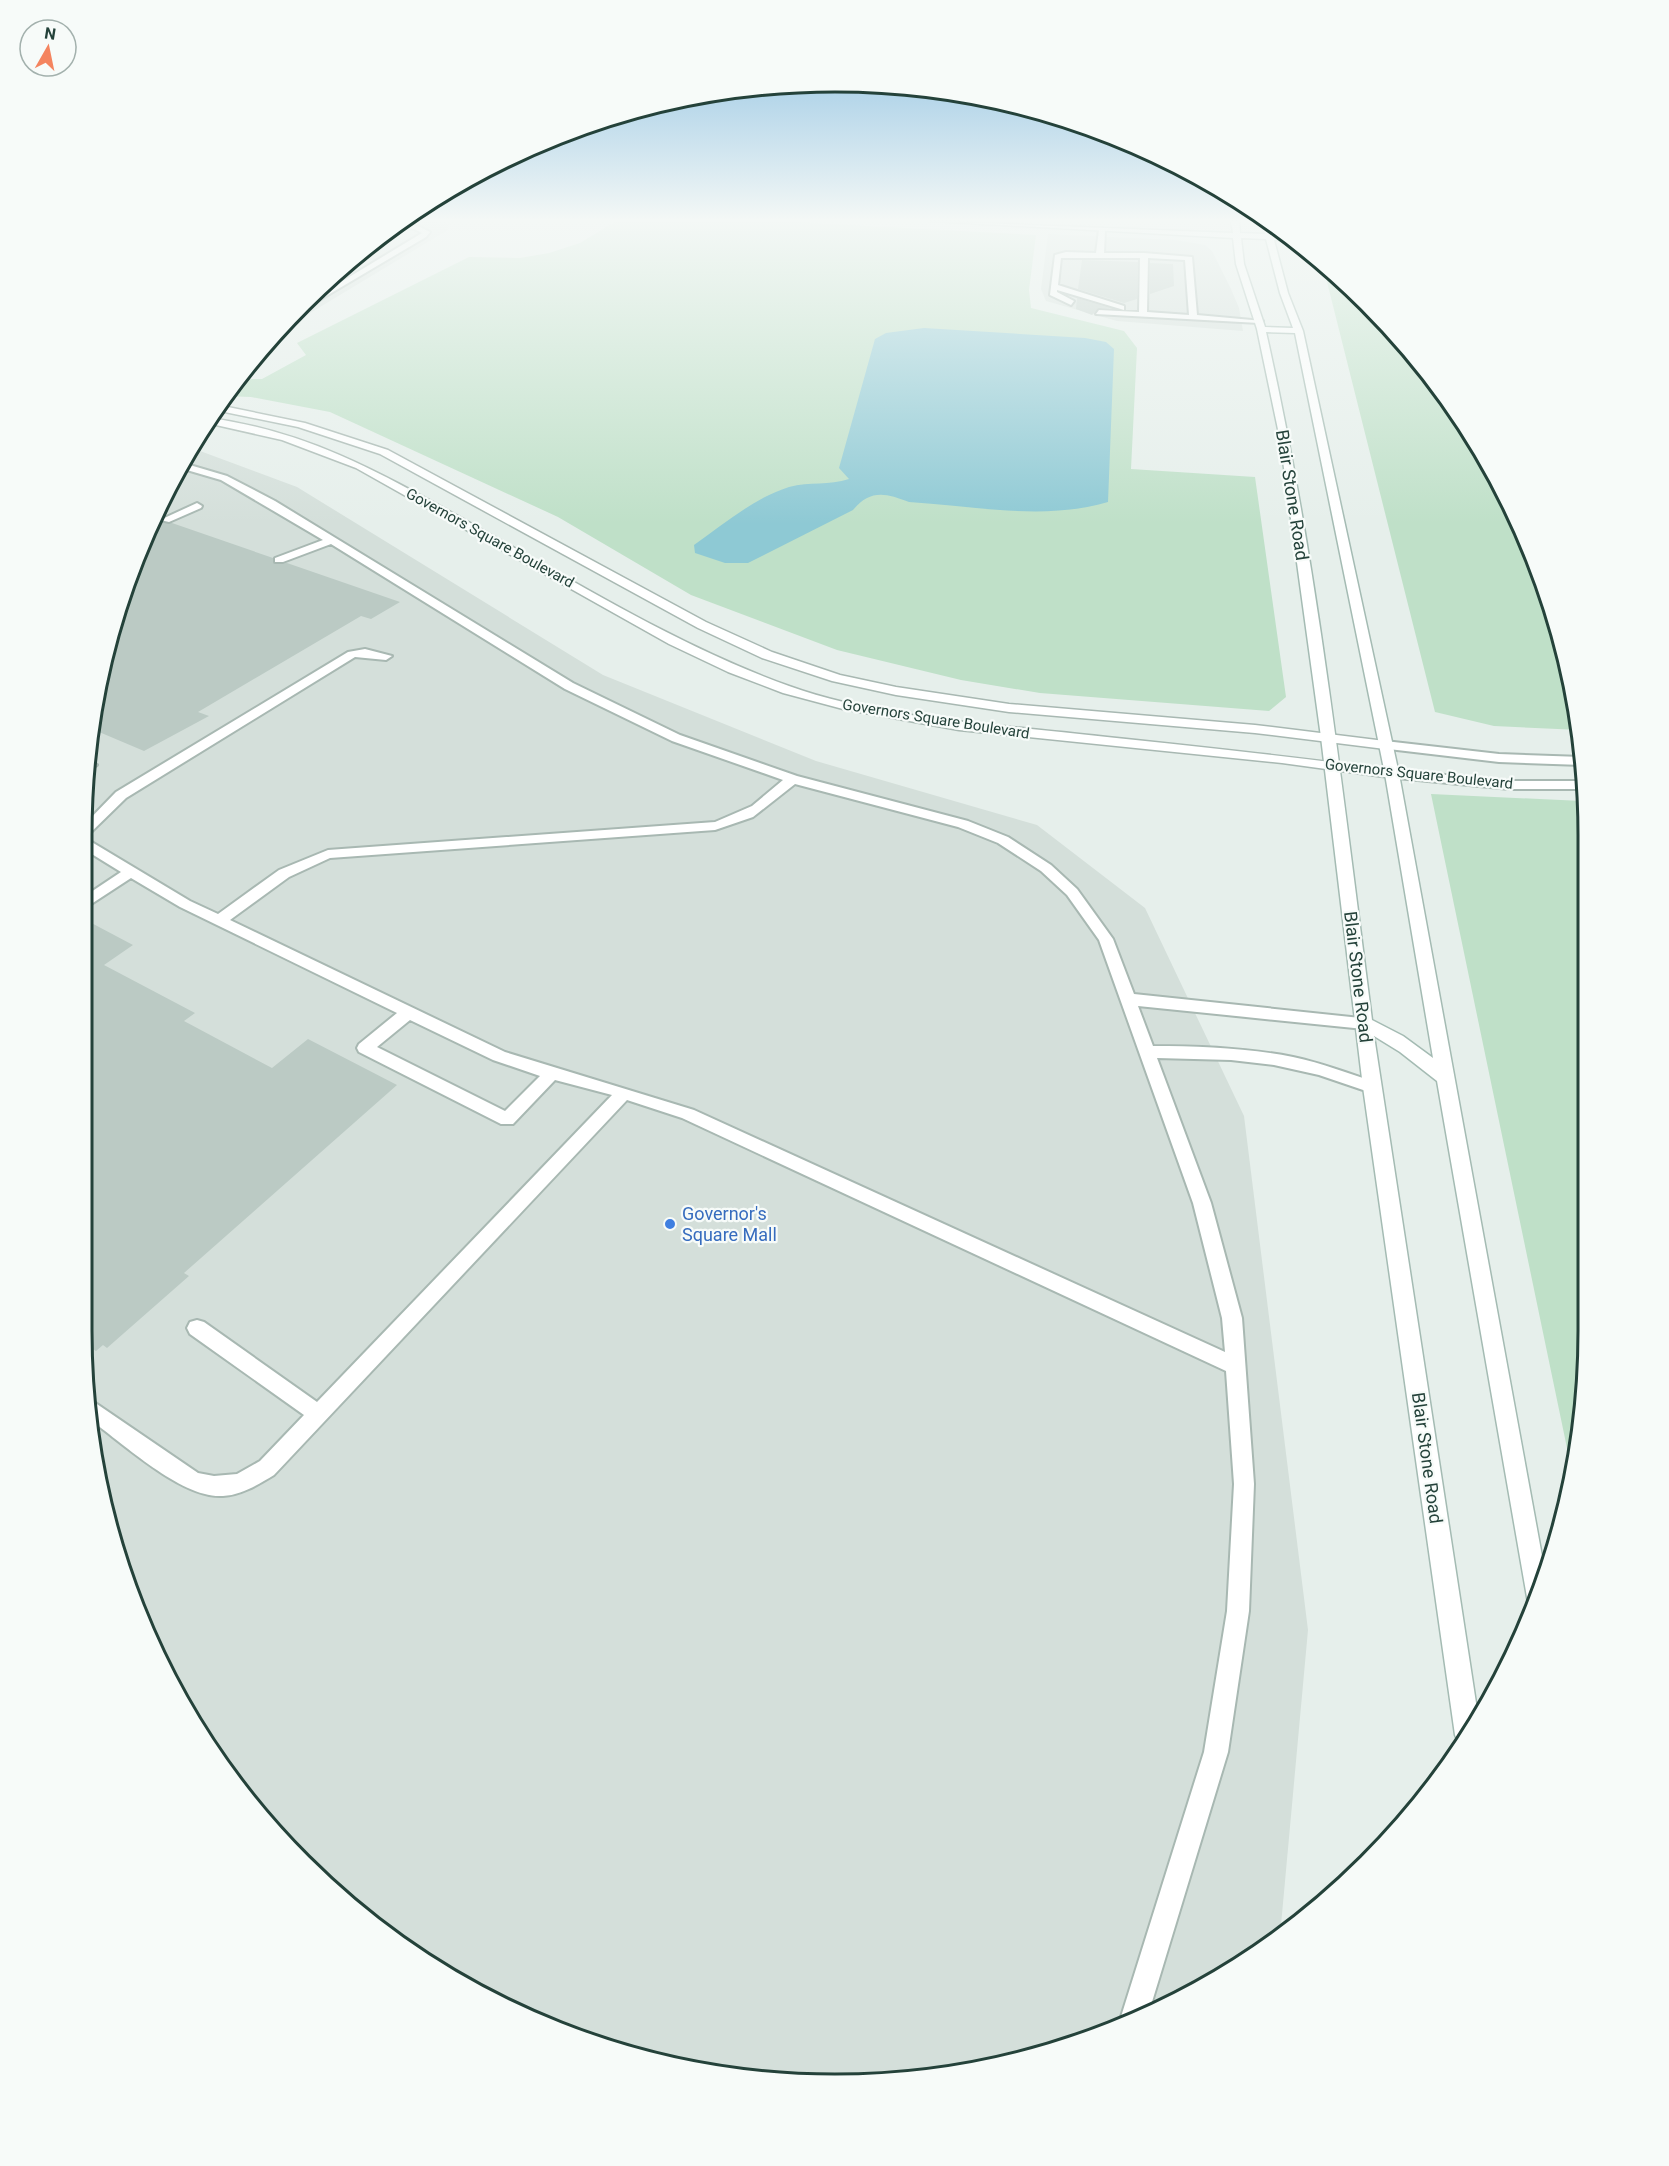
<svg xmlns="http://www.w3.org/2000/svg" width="1669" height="2166" viewBox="0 0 1669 2166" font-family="Roboto,sans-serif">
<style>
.built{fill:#d4dfda}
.green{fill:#bfe0c8}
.water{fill:#8ec9d4}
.building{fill:#bbcac4}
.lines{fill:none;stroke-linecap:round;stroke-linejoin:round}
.service-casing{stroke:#a8b8b2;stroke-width:4}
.tertiary-casing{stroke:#a8b8b2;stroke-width:3}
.secondary-casing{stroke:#a4bbb3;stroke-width:3}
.service{fill:#fff;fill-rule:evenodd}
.tertiary{fill:#fff;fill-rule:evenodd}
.secondary{fill:#fff;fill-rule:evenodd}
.shop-dot{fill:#3f7fe0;stroke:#f7fbf9;stroke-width:2}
.labels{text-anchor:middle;stroke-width:4.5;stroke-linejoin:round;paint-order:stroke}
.far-street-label{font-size:15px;fill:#24423a;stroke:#f7fbf9}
.street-label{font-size:18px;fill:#24423a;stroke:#f7fbf9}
.shop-label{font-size:18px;fill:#366cbe;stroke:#f7fbf9;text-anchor:start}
.rim{fill:none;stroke:#24423a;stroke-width:3}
</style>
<rect width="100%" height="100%" fill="#e6efeb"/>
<path class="built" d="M399,221L451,223L446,231L277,333L337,268Z
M1048,234L1175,240L1205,245L1212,251L1231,289L1239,308L1243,331L1117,321L1046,301L1041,289Z
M192,448L297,487L603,675L816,761L1037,825L1145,908L1244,1116L1308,1630L1280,1936L1253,1958L1167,2007L1030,2059L835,2085L640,2059L458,1984L302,1865L182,1709L107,1527L81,1332L83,786L107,639L159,501Z"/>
<path class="green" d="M616,221H774L1036,235L1029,290L1031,308L1124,331L1137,348L1131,469L1255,477L1286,697L1269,711L1040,693L961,680L837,650L691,595L558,517L330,412L251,397L224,396L235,379H262L306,355L297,343L469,257L520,258L549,253L580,243Z
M1323,266L1368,302L1461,416L1548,592L1580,730L1494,726L1435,712Z
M1431,794L1582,801V1430L1572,1472Z"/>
<path class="water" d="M924,328L1085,338L1106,342L1114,349L1108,502C1045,521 973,506 909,502C886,493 870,489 853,510L748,563H725L695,553L694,545C724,524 754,498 789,487C810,481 829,486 849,479L839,468L875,339L886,333Z"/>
<path class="building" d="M1082,260L1138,262L1137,299L1124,303L1078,289Z
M1150,263L1173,264L1174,286L1150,294Z
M1077,298L1110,308H1099L1092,315L1076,309Z
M153,516L159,518L160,522L172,523L273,558L275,564L287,563L400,602L371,619L361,616L198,712L209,716L144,751L92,729L107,639Z
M82,918L133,945L104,965L195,1013L184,1021L272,1068L308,1039L397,1085L184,1273L189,1276L107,1348L103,1345L96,1351L82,1342L81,1332Z"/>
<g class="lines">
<g class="service-casing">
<path id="service" d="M396,223L418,226L430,232L426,237L294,315L303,305L422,233L414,229L392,227Z
M1102,228L1105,230L1104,253H1144L1192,257L1197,315L1263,321L1259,323L1096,314L1099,310L1139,312L1140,258H1061L1058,285L1124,306V310L1057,290V292L1074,301L1071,305L1050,295L1055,255L1066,252L1096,253L1099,230ZM1148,258L1185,260L1189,315L1147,312Z
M183,463L227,476L275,501L573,683L680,735L797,776L968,821L1008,837L1051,865L1077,889L1113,939L1134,994L1370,1019L1372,1023L1370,1027L1364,1029L1138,1006L1153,1046C1200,1046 1247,1048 1293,1057C1322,1063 1350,1074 1378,1083L1380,1087L1372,1093L1319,1075L1274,1065L1231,1060L1157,1058L1211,1203L1242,1318L1254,1484L1249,1611L1228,1752L1148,2015L1121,2025L1120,2020L1204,1752L1227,1611L1234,1484L1226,1371L682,1118L627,1100L274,1475C259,1484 242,1495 223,1496C183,1499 125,1445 93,1422L91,1400L198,1473L214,1476L237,1474L260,1461L304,1415L190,1334L187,1328L190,1322L197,1320L204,1322L317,1402L612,1095L555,1080L513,1124H501L359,1052L357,1048L359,1044L397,1013L180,907L131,878L82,910V898L121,872L82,848V827L116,792L348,652L365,649L392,656L386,660L355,657L126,798L85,838L190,901L218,914L279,870L328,850L715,822L752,806L783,780L672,741L565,689L331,544L283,562H275V558L323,540L221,480L180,468ZM795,784L958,827L998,843L1041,871L1067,895L1099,940L1193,1203L1222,1318L1225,1352L694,1110L505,1052L230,920L289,877L330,858L715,830L753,817ZM410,1020L493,1060L540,1076L505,1111L377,1047Z
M197,503L202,506L201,508L169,522L160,520Z
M1385,741L1499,754L1582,757V765L1499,762L1380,748V742Z
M91,761L97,765L85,772L86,762Z
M1392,770L1510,781H1582V789H1510L1387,777L1385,774Z"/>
</g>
<g class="tertiary-casing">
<path id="tertiary" d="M218,405L305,423L388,450L706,622L772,652L840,675L896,687L1009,704L1255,725L1385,741L1392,745L1385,749L1255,733L1009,712L896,695L832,681L762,658L698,628L380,454L298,427L215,410Z
M210,418C309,432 379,472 465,520C571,579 675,645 789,686C872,716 974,723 1061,732C1172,744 1282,755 1392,770L1399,774L1392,778L1282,763L959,730L843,709L783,693L728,672L669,644L356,468L282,440L207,423Z"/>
</g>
<g class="secondary-casing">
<path id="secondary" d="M930,221L1233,233L1231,221H1239L1240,233L1265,234L1261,221H1269L1272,235L1287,236L1292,240H1274L1288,293L1303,331L1399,774L1546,1578L1533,1605L1528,1603L1437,1081L1400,1052L1374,1036L1478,1716L1463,1746L1459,1744L1455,1735L1363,1087L1321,737L1280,439L1257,329L1236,264L1233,238ZM1241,238L1266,239L1280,293L1293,328L1265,327L1244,264ZM1266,332L1295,333L1385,774L1433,1058L1403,1036L1372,1020C1342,790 1317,558 1266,332Z"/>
</g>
<use href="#service" class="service"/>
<use href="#tertiary" class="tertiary"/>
<use href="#secondary" class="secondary"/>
</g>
<linearGradient id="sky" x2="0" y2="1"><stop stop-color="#84bce0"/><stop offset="0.42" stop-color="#f4f8f6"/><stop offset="1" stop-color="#f4f8f6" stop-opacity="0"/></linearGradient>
<rect width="1669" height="524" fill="url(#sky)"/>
<circle class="shop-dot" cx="670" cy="1224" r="6"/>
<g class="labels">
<g class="far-street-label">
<text transform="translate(490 538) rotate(29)" y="5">Governors Square Boulevard</text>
<text transform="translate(936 719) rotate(9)" y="5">Governors Square Boulevard</text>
<text transform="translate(1419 774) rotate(6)" y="5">Governors Square Boulevard</text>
</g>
<g class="street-label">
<text transform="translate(1292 495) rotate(81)" y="6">Blair Stone Road</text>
<text transform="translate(1358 977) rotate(83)" y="6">Blair Stone Road</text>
<text transform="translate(1427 1458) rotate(82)" y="6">Blair Stone Road</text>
</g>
<g class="shop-label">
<text x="682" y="1220">Governor's<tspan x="682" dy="21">Square Mall</tspan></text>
</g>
</g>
<path d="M0 0H1669V2166H0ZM835 92H835A743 743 0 0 1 1578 835V1331A743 743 0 0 1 835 2074H835A743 743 0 0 1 92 1331V835A743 743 0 0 1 835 92Z" fill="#f7fbf9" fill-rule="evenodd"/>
<path class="rim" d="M835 92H835A743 743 0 0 1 1578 835V1331A743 743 0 0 1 835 2074H835A743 743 0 0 1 92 1331V835A743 743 0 0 1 835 92Z"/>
<g transform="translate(48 48) rotate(9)"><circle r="28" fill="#f7fbf9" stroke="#a3b1ad" stroke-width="1.5"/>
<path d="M0-4.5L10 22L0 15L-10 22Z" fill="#f4845f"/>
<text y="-9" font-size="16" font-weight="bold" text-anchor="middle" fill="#24423a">N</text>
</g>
</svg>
